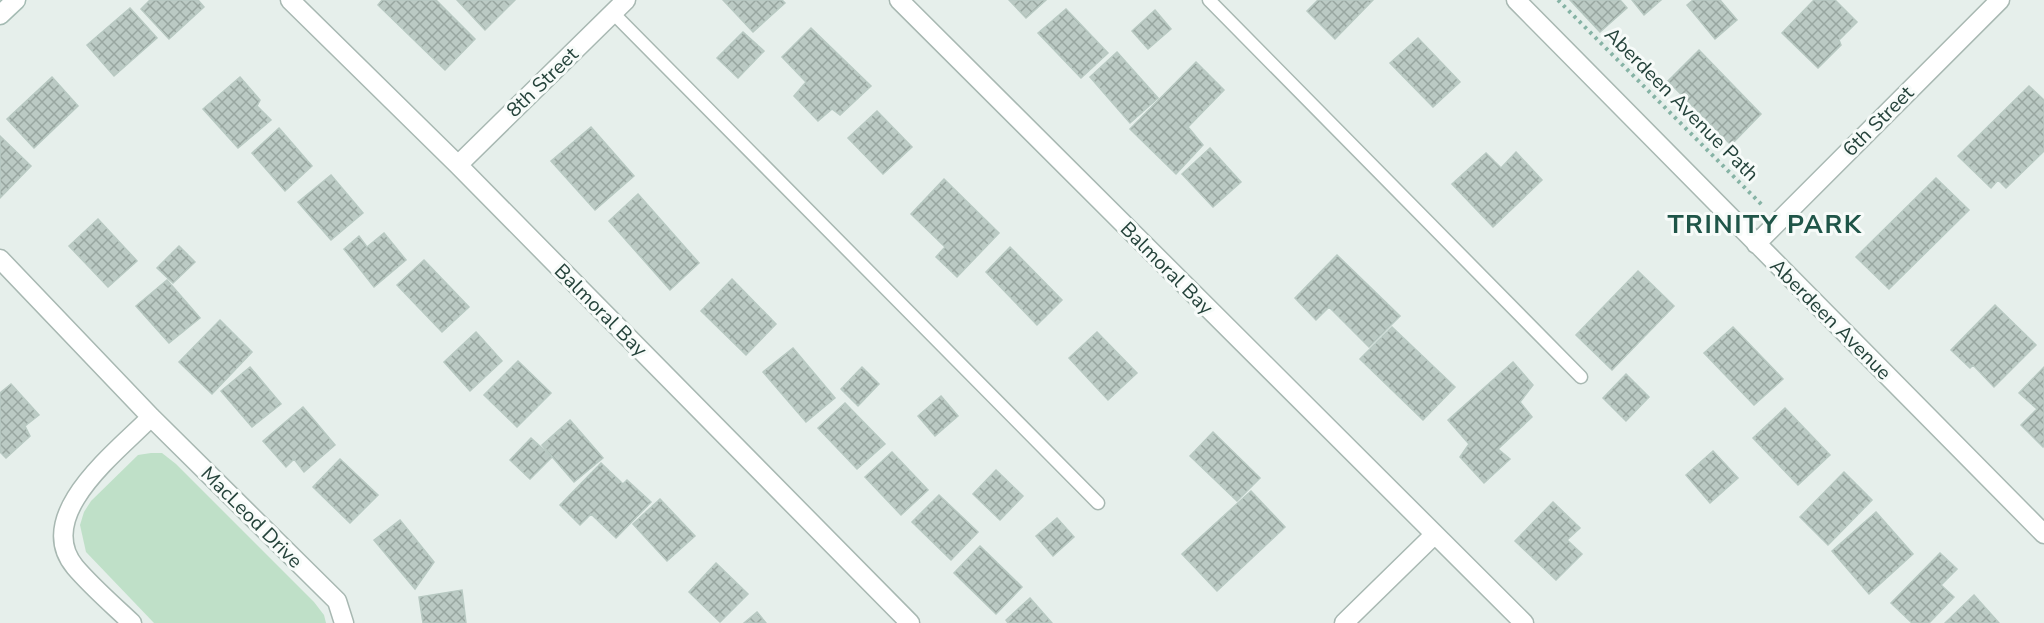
<svg xmlns="http://www.w3.org/2000/svg" width="2044" height="623" viewBox="0 0 2044 623" font-family="'Nunito Sans',sans-serif">
<style>
.green{fill:#bfe0c8}
.building{fill:url(#building-cross-hatch);stroke:#b8c9c2;stroke-width:1.5}
.lines{fill:none;stroke-linecap:round;stroke-linejoin:round}
.lane-casing{stroke:#a8b8b2;stroke-width:15}
.street-casing{stroke:#a8b8b2;stroke-width:21}
.secondary-casing{stroke:#a4bbb3;stroke-width:21}
.path{stroke:#86b3a5;stroke-width:4;stroke-dasharray:3 4.5;stroke-linecap:butt}
.lane{stroke:#fff;stroke-width:12}
.street{stroke:#fff;stroke-width:18}
.secondary{stroke:#fff;stroke-width:18}
.labels{text-anchor:middle;stroke-width:6;stroke-linejoin:round;paint-order:stroke}
.street-label{font-size:20px;fill:#24423a;stroke:#f7fbf9}
.district-label{font-size:26px;font-weight:bold;letter-spacing:1.5px;fill:#1f5548;stroke:#f7fbf9}
</style>
<defs>
<pattern id="building-cross-hatch" width="8" height="8" patternUnits="userSpaceOnUse" patternTransform="scale(1.5)"><rect width="8" height="8" fill="#bbcac4"/><path d="M0 0l8 8M0 8l8-8" fill="none" stroke="#98a6a0"/></pattern>
</defs>
<rect width="100%" height="100%" fill="#e6efeb"/>
<path class="green" d="M151,453H162L176,464L314,602L324,615L326,623H154L86,552L80,525L84,512L91,501L138,455Z"/>
<path class="building" d="M150,0H198L204,7L169,39L141,9Z
M382,0H436L475,39L445,70L378,5Z
M457,0H515L485,30Z
M723,0H782L785,3L753,32Z
M1009,0H1046L1026,18Z
M1318,0H1373L1335,39L1307,11Z
M1570,0H1620L1627,8L1600,32Z
M1632,0H1661L1644,15Z
M1693,0H1720L1737,20L1715,39L1687,5Z
M1814,0H1835L1857,22L1839,40L1841,45L1818,68L1782,33Z
M130,8L157,38L114,76L87,45Z
M1066,9L1108,53L1081,78L1038,33Z
M1155,10L1171,29L1148,49L1132,31Z
M811,28L871,86L840,115L832,109L818,121L794,96L806,82L782,57Z
M743,32L764,51L738,78L717,58Z
M1418,38L1460,82L1433,107L1390,63Z
M1699,50L1761,114L1731,145L1668,81Z
M1117,52L1158,98L1130,123L1090,77Z
M1196,62L1224,90L1188,127L1203,145L1176,174L1130,129Z
M52,77L78,106L34,148L7,119Z
M240,77L260,100L257,106L271,120L238,148L203,109Z
M2029,86L2044,100V151L2006,188L1998,180L1991,188L1958,156Z
M877,111L912,147L883,174L848,138Z
M591,127L634,176L595,210L551,161Z
M279,128L312,166L285,191L252,153Z
M0,136L31,166L0,198Z
M1210,148L1241,182L1213,207L1182,174Z
M1516,152L1542,180L1493,227L1452,184L1486,153L1501,168Z
M331,175L363,213L331,240L298,202Z
M1936,178L1969,210L1889,289L1856,257Z
M944,179L999,233L957,277L936,257L945,247L911,214Z
M638,194L699,263L670,290L609,221Z
M98,219L137,261L108,287L69,246Z
M384,233L406,260L374,287L344,249L359,236L367,247Z
M179,246L195,262L173,283L157,268Z
M1010,247L1062,300L1037,325L986,272Z
M1337,255L1400,316L1369,347L1329,307L1316,320L1295,298Z
M424,260L469,307L442,332L397,285Z
M1638,271L1674,306L1612,370L1576,335Z
M732,279L776,324L746,355L701,311Z
M167,280L200,318L169,343L136,306Z
M1995,305L2036,345L1994,387L1973,365L1970,368L1951,350Z
M220,320L252,352L212,394L179,362Z
M1392,327L1455,387L1423,420L1360,359Z
M1733,327L1783,379L1754,405L1704,353Z
M476,332L502,361L470,391L444,362Z
M1097,332L1137,373L1108,400L1069,358Z
M793,348L835,398L806,422L763,372Z
M518,361L551,393L517,427L484,395Z
M1513,362L1533,385L1520,402L1532,417L1498,449L1510,459L1484,483L1460,457L1469,444L1448,420Z
M250,367L281,404L252,427L221,391Z
M862,367L879,384L858,406L841,389Z
M2044,367V445L2043,447L2021,425L2037,409L2019,393Z
M1626,374L1649,397L1626,421L1603,398Z
M11,384L39,415L25,426L30,436L6,458L0,452V393Z
M941,396L958,416L935,436L918,416Z
M845,403L885,444L857,469L818,428Z
M303,407L335,445L304,472L294,459L286,467L263,441Z
M1785,408L1830,455L1798,485L1753,438Z
M570,420L603,458L574,482L542,445Z
M1213,432L1260,478L1237,501L1190,456Z
M531,438L552,457L530,479L510,460Z
M1713,451L1738,478L1710,503L1686,475Z
M892,452L928,490L901,515L865,477Z
M340,459L378,495L350,523L313,487Z
M601,463L623,484L627,480L651,502L616,538L591,514L580,525L560,505Z
M996,470L1023,496L1000,520L973,494Z
M1844,472L1872,500L1828,545L1800,517Z
M1251,491L1285,527L1217,591L1182,554Z
M939,495L978,532L951,560L912,522Z
M660,499L695,536L667,561L633,524Z
M1553,502L1580,528L1567,540L1582,554L1556,580L1515,541Z
M1876,512L1913,554L1869,594L1832,551Z
M1057,518L1074,537L1053,556L1036,536Z
M400,520L434,562L415,589L374,540Z
M980,546L1022,587L996,614L954,573Z
M1940,553L1957,569L1941,585L1954,597L1929,623H1912L1891,603Z
M716,563L748,594L720,622L689,592Z
M462,590L466,623H423L419,597Z
M1974,595L1999,623H1945Z
M1030,598L1052,623H1008L1006,620Z
M757,612L766,623H744Z"/>
<g class="lines">
<g class="lane-casing">
<path id="lane" d="M1209,0L1581,377
M613,13L1098,503"/>
</g>
<g class="street-casing">
<path id="street" d="M290,0L458,165L910,623
M899,0L1524,623
M1516,0L2044,534
M458,165L626,0
M1756,244L2000,0
M0,259L151,417L337,601L344,623
M132,623C113,605 92,587 75,567C32,515 118,451 151,417
M1344,623L1434,535"/>
</g>
<g class="secondary-casing">
<path id="secondary" d="M0,15L16,0"/>
</g>
<path class="path" d="M1558,0L1763,206"/>
<use href="#lane" class="lane"/>
<use href="#street" class="street"/>
<use href="#secondary" class="secondary"/>
</g>
<g class="labels">
<g class="street-label">
<text transform="translate(542 82) rotate(-44)" y="7">8th Street</text>
<text transform="translate(1682 104) rotate(45)" y="7">Aberdeen Avenue Path</text>
<text transform="translate(1878 121) rotate(-45)" y="7">6th Street</text>
<text transform="translate(1167 268) rotate(45)" y="7">Balmoral Bay</text>
<text transform="translate(601 310) rotate(45)" y="7">Balmoral Bay</text>
<text transform="translate(1831 319) rotate(45)" y="7">Aberdeen Avenue</text>
<text transform="translate(252 517) rotate(45)" y="7">MacLeod Drive</text>
</g>
<g class="district-label">
<text x="1765" y="233">TRINITY PARK</text>
</g>
</g>
</svg>
